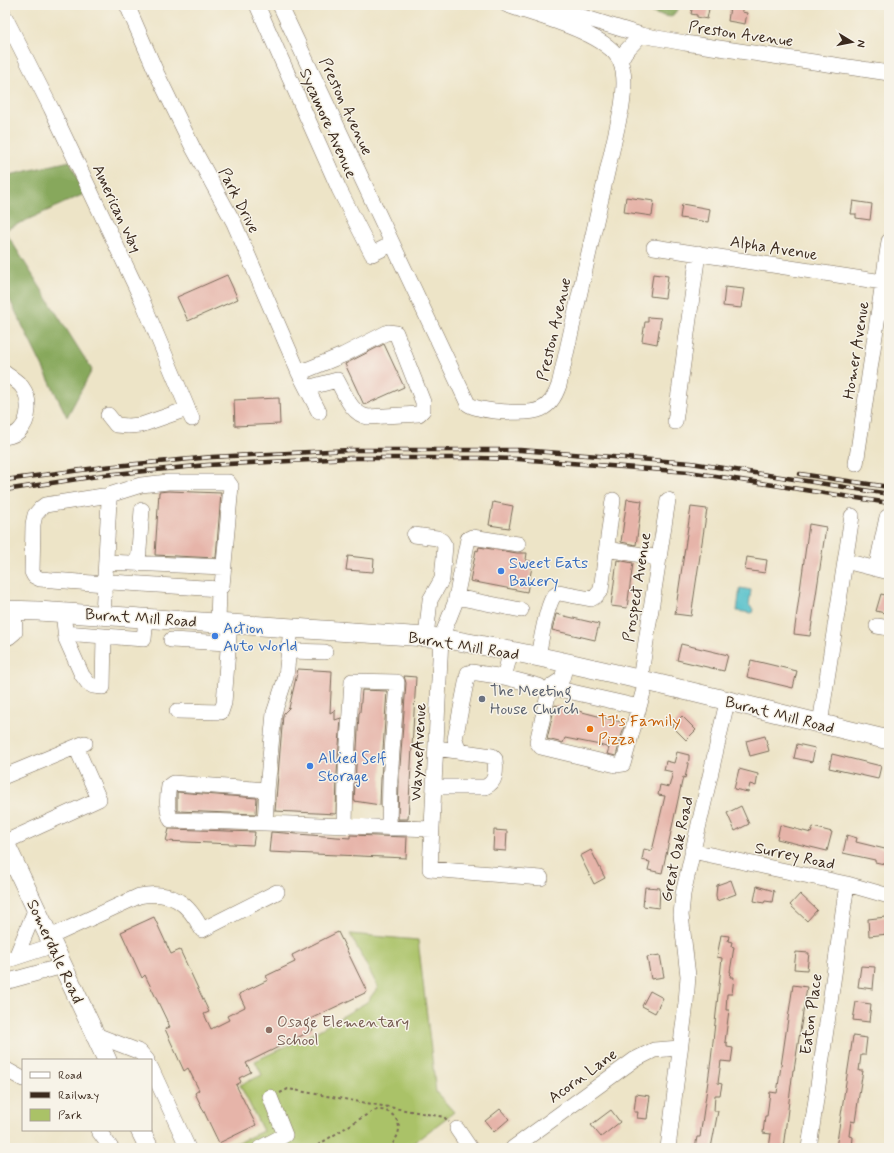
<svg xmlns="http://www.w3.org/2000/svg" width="894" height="1153" viewBox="0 0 894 1153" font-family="Mynerve,sans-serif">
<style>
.green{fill:#aac267;stroke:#727642}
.forest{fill:#87a85c;stroke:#61693d}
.water{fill:#52c0ca;stroke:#467574}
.building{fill:#e6b4a9}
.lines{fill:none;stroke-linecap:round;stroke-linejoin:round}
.minor-casing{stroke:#796b59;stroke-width:16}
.major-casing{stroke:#796b59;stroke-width:20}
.path{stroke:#796b59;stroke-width:2;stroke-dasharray:3 3;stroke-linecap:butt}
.minor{stroke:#fff;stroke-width:15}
.major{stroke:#fff;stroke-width:19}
.rail-casing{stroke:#3b2a1e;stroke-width:4.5}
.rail{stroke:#f7f3e8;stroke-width:3;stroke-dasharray:9;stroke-linecap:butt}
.shop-dot{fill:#3f7fe0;stroke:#f7f3e8;stroke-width:1.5}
.worship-dot{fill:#6b7280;stroke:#f7f3e8;stroke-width:1.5}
.food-dot{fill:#e8710a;stroke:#f7f3e8;stroke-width:1.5}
.education-dot{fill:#8d6e63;stroke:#f7f3e8;stroke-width:1.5}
.labels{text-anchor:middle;stroke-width:3;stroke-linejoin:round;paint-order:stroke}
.street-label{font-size:16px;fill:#3b2a1e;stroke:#f7f3e8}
.shop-label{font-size:16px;fill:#366cbe;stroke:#f7f3e8;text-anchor:start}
.worship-label{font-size:16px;fill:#5b616d;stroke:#f7f3e8;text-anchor:start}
.food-label{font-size:16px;fill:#c56008;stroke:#f7f3e8;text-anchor:start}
.education-label{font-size:16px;fill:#785e54;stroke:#f7f3e8;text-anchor:start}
</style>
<rect width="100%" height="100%" fill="#f7f3e8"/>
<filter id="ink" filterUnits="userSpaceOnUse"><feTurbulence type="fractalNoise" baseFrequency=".025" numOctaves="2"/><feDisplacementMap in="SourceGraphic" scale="8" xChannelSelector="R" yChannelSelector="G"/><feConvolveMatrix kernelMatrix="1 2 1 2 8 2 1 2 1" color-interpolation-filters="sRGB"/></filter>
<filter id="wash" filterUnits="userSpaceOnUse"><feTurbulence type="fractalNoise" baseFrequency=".012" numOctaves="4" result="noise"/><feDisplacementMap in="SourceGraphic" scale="16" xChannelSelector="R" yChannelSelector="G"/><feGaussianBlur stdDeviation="0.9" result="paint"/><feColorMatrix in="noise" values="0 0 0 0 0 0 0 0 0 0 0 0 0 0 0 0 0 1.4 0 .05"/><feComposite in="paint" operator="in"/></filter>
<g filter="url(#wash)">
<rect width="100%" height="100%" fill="#ede4c7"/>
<path class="green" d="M350,934L418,940L436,1092L454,1112L407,1148H226L263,1131L240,1085L262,1075L255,1061L314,1033L367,1002L378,987Z"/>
<path class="forest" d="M636,5H682L671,17L659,15L635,7Z
M70,161L84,194L5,230V176Z
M5,231L92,370L67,417L5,290Z"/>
<path class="water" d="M740,588L751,590L749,605L753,609L752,613L737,611Z"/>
<g id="blocks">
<path class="building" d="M693,5H705L704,8L709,9L707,19L697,17V15L691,14Z
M730,7L742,9V12L747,13L745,24L728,21Z
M626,197L654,201L652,216L624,212Z
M853,201L872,204L870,220L856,218V214H851Z
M682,204L710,209L708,222L680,218Z
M653,274L668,276L665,298L650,296Z
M227,275L238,299L188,321L177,297Z
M725,287L744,289L741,308L723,306Z
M648,317L661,318L657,344L642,341L645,322H648Z
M384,344L404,387L364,405L345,364Z
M279,398L280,424L235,426L234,400Z
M168,491L221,493L216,558L155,555L159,492Z
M627,499L642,501L636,545L621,542Z
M493,502L513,506L509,528L489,525Z
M691,507L707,509L691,616L675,614Z
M809,524L826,527L810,636L794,634Z
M479,547L517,553H527L526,560L533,562L527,592L470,581L476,550L478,551Z
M348,556L374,559L373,572L346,570Z
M747,557L767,560L765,573L745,570Z
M617,560L633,563L627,608L611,606Z
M881,594L889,596V614L876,611Z
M556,614L599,624L595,640L552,630Z
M681,644L728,655L724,671L677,660Z
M751,660L797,671L793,688L747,677Z
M298,669L332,671L330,713L335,710V720L341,718L337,774L336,814L275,811L283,715L284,713L289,708Z
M404,676L416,677L408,819H398L399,780L406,683Z
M362,690L387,691L381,779L380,805L354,801L359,713L360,712Z
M555,705L625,723L616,756L607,754L609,748L600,745L565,738L563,743L547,739Z
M682,716L696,730L686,740L672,726Z
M765,736L769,751L750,756L746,741Z
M797,744L815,748L812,762L794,758Z
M677,752L689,755V759L685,778L683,777L662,873L648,870L650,862L642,860L644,849L652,851L665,796L658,795L660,785L669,787L673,772L664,770L666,761L674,763Z
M832,754L881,766L878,779L829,768Z
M739,769L758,774L756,786L750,784L748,792L734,789Z
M177,792L257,798L256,814L177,811Z
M741,806L749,824L735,831L727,813Z
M780,825L811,833L813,827L832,832L827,851L777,839Z
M169,829H171L255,832L253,845L166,841Z
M494,830L507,831L506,851L493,850Z
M271,832L350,838V835L407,837L406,858L269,852Z
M847,835L857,838L856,842L889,850V865L875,862V860L843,853Z
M591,850L605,878L594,884L580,856Z
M731,880L736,894L717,901L716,895L717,885Z
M757,886L774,891L772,902L765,901L764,903L754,901Z
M645,887L660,888L659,908L643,906Z
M800,894L817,910L807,921L790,905Z
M154,917L171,954L180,950L209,1012L204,1014L211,1029L229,1020L227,1016L245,1007L239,994L268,980L266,976L295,962L292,955L338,932L367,992L308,1020L313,1030L246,1063L251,1072L239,1078L241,1082L236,1085L256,1125L219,1143L195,1093L199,1090L188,1068L184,1071L165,1029L170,1027L145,975L142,978L121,932Z
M886,917L888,934L869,936L868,919Z
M721,935L729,936L728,941L732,942L731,946L734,947L730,972H731L730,977H734L732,994H727L726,1010H729L725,1042L727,1043V1047L733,1048L731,1062L721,1061L718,1083L722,1084L720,1095H715L714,1111H718L711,1148H695L697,1137H700L711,1060L722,958L717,957Z
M796,952L809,953L807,970L794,969Z
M660,955L664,977L651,979L647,957Z
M861,966L875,967L873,989L858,987Z
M793,985L807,987L794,1070H793L783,1148H769L771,1134L763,1133L765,1116H767L770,1092L777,1093Z
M650,991L663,998L655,1013L642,1006Z
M856,1002L871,1004L869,1022L853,1020Z
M853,1036L867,1038L865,1055H861L859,1071H863L860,1088L855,1122L851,1121L849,1136L853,1137L852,1148H836Z
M636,1094L650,1096L647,1119L637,1118L638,1112H634Z
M500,1109L509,1119L494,1132L485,1121Z
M611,1110L620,1122L601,1137L591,1125Z"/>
</g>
</g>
<g filter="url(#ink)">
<use href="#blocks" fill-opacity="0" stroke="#796b59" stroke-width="1"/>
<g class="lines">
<g class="minor-casing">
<path id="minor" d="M127,5L157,74L193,148L234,223L299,373L319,412
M257,5L339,189L372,254L392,244
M280,5L468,404C480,412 528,415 541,409C550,405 556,394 559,385L622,106C624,91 626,75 620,61C608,33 535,15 507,5
M544,5L641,35L685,43L889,73
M5,17L51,108L142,300L192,419
M620,61L625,52L641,35
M654,247L889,283
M5,373C10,377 19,382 22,387C31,399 30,421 19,431C16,434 10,436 5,437
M299,373L343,355L388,332L396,333L423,402V410L419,414L368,417C351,414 345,394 337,380L307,388
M108,415L116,425L128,426L141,425L187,409
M675,422L698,253
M856,464L889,241
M106,496L141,485L168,482H228L231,486L222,586L219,589L218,623
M414,535L437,538L442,541L445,546L442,579L430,600L426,637
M518,544L472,537L468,539L455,603L441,638L430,869L541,878
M607,549L659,558
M845,561L889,572
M106,562L224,567
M138,563L142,510
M876,569L887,517L889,518
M456,597L521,610
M63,612L66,639L82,675L88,683L93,686L103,687L104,636L144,639L146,618
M103,615L109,501L106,496H103L45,505L41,508L35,515L33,524L32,572L34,576L40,579L105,584L111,582L219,589
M877,626L889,628
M291,628L286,677L274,713L267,790L265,823L432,829
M65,633L104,636
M5,637H9L15,632L14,610
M171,640L228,643
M288,651L325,652
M538,657C541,641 545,613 552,599C554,595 556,594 559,593L591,599L596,596L601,590L613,500
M566,664L562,679L550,687L537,742L541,747L545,748L616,765L623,764L646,682
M504,677L539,686
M640,680L668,500
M550,687L639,707
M177,711L221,712L224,703L230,623
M820,724L852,516
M459,751L455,739L468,673L471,672L504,677L511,651
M5,776L85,743
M434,787H485C497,782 496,770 495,759L492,756L436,748
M265,823L171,820C166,809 167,797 169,786L173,783L267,790
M345,826L346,774L352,681L397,682L390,780L389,828
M5,842L99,799L76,747
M692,851L847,884L889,896
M50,937L139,896C171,890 188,902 202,930L277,892
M16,957L36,908
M5,961L54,945
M5,982L63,966
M96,1035L140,1052L147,1060
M151,1068L188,1148
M5,1069L23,1079
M457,1129L470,1148
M98,1130L111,1148
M260,1148L285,1135L270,1097
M513,1148L634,1060L654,1050L680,1048
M668,1148L686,1003L688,976L681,915L683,894L727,702
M809,1148L847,884"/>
</g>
<g class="major-casing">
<path id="major" d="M5,610L38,611L441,638C592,664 740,705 889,740
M5,843L107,1060
M140,1130L149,1148"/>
</g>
<path class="path" d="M280,1093L288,1089L444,1117L449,1122
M313,1148L371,1112C383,1106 398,1114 399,1128C399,1135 394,1142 390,1148"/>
<use href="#minor" class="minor"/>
<use href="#major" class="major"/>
<g class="rail-casing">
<path id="rail" d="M800,474L889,487
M5,480L104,467L212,457L350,450H520L691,463L889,494
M5,490L104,475L207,465L351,458H480L518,459L689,472L889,503"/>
</g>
<use href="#rail" class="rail"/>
</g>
</g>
<g class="shop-dot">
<circle cx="501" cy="571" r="4"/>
<circle cx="215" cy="636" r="4"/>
<circle cx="310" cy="766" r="4"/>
</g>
<circle class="worship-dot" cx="482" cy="699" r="4"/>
<circle class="food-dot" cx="590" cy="729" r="4"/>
<circle class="education-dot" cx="269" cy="1030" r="4"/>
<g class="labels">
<g class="street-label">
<text transform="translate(741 33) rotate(8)" y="6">Preston Avenue</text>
<text transform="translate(347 106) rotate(65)" y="6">Preston Avenue</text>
<text transform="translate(329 123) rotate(66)" y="6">Sycamore Avenue</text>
<text transform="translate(240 200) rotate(63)" y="6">Park Drive</text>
<text transform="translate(118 208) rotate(65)" y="6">American Way</text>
<text transform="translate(774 247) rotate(9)" y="6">Alpha Avenue</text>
<text transform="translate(553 329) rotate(-77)" y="6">Preston Avenue</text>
<text transform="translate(855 350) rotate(-81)" y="6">Homer Avenue</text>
<text transform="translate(636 587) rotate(-81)" y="6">Prospect Avenue</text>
<text transform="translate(141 617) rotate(4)" y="6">Burnt Mill Road</text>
<text transform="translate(464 645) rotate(9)" y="6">Burnt Mill Road</text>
<text transform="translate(780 714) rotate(14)" y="6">Burnt Mill Road</text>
<text transform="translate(417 752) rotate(-87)" y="6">WayneAvenue</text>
<text transform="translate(676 849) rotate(-78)" y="6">Great Oak Road</text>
<text transform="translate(795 855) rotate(12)" y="6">Surrey Road</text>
<text transform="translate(56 951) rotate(65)" y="6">Somerdale Road</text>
<text transform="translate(810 1014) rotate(-82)" y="6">Eaton Place</text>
<text transform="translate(582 1075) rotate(-36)" y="6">Acorn Lane</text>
</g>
<g class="shop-label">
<text x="509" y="568">Sweet Eats<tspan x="509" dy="18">Bakery</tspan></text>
<text x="223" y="633">Action<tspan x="223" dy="18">Auto World</tspan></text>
<text x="318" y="763">Allied Self<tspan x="318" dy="18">Storage</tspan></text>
</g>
<g class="worship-label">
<text x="490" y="696">The Meeting<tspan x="490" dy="18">House Church</tspan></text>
</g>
<g class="food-label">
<text x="598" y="726">TJ's Family<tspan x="598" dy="18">Pizza</tspan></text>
</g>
<g class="education-label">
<text x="277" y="1027">Osage Elementary<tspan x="277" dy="18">School</tspan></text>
</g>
</g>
<rect width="894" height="1153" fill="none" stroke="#f7f3e8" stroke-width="20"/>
<rect x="22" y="1059" width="130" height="72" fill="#f7f3e8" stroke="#aca397"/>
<rect x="30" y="1072" width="20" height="6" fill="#ffffff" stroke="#aca397"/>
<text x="58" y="1079" font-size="12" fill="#3b2a1e">Road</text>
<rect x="30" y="1092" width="20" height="6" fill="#3b2a1e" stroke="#aca397"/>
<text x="58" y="1099" font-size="12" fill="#3b2a1e">Railway</text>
<rect x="30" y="1109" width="20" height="12" fill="#aac267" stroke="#aca397"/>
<text x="58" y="1119" font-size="12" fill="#3b2a1e">Park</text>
<g transform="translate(852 42) rotate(100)" stroke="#f7f3e8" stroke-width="3" paint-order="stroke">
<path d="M0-3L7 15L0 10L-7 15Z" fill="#3b2a1e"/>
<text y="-6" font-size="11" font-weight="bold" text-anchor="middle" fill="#3b2a1e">N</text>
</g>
</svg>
